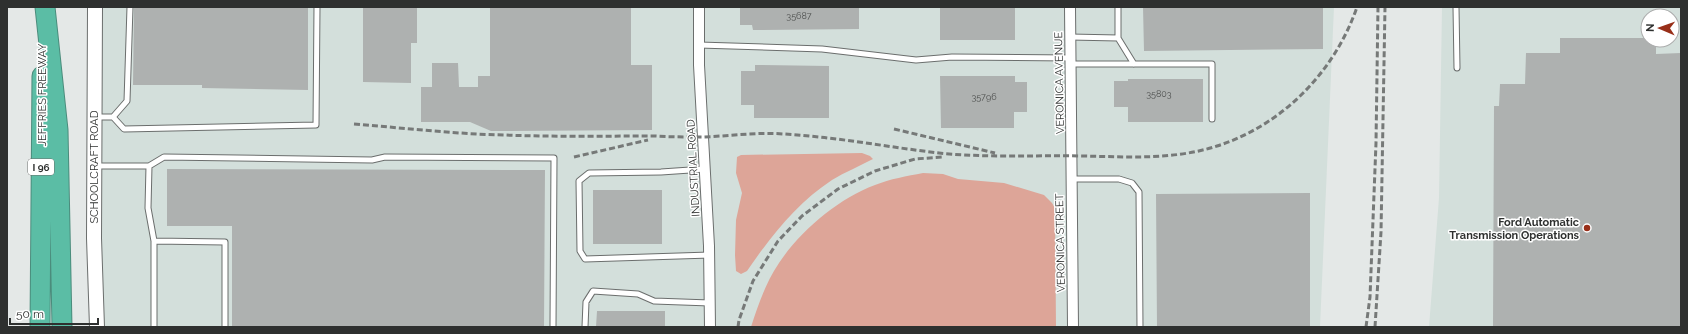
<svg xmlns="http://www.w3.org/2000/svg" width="1688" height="334" viewBox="0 0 1688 334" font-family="Raleway,sans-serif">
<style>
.built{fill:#d3dfdb;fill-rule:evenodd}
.green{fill:#dda598}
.building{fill:#aeb1b0}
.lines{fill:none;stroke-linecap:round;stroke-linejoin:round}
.lane-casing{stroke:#6b6e6d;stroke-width:7}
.street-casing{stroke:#6b6e6d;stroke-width:12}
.secondary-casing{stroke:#6b6e6d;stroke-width:16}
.highway-casing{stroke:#4b8c7c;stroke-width:21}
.lane{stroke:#fff;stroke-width:5}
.street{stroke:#fff;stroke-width:10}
.secondary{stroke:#fff;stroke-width:14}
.highway{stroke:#5bbda5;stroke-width:19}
.rail{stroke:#767978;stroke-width:3;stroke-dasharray:6 3;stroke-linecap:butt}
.poi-dot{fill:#982f19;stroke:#fff;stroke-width:1.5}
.labels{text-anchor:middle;stroke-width:3;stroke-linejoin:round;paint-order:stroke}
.number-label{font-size:9px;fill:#4e504f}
.shield{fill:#fff;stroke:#6d6e6d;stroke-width:1}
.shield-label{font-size:10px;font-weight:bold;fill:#2e302f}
.street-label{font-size:11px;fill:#2e302f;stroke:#fff}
.poi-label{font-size:11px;font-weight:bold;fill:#2e302f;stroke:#fff;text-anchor:end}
</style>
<rect width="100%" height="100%" fill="#e4e8e7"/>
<path class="built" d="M100,7H1334L1320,327H102L99,241Z
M1442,7H1681V327H1429L1439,198ZM1648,16H1672V40H1648Z"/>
<path class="green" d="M862,153L870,156L873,159C860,166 845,172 832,180C797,203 771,236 747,271L741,274L736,271L735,255L736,220L742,193L736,173L737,157L741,155Z
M923,173L943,174L958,179L1004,183L1044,195L1052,203L1055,208L1056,327H751C758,305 766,282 779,263C801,230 838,199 875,185C890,179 907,176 923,173Z"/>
<path class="building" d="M134,7H308V90L202,88V85H133Z
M363,7H417V43H411V83L363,82Z
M490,7H631V65H652V130L491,131L470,122H421V87H432V63H458L459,87H478V76H490Z
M740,7H859V29L753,30L752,25H740Z
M940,7H1015V40H940Z
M1143,7H1323V49L1144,51Z
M1560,38H1648V40H1656V54L1681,53V327H1493L1494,106H1499L1500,84H1525L1526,53H1560Z
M755,65L829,66V118H754V105H741V71H755Z
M940,76H1015V82H1027V112H1014V128H941Z
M1128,79H1203V122H1128V107H1114V81H1128Z
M167,169L545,170L544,327H232V226H167Z
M593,190H662V244H593Z
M1310,193V327H1157L1156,194Z
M597,311H665V327H596Z"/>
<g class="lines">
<g class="lane-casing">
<path id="lane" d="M1456,7L1457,68
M1070,37L1118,38V7
M1118,38L1134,64
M699,45L822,49L916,60L952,57L1071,58
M1071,64H1212V119
M96,117H113L124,129L316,125L317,7
M113,117L127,101L130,7
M95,166H149L148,208L154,241L225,242V327
M149,166L164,157L372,160L385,157L554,158L553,327
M705,169L661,172L589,173L579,181L580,251L585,259L710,255
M1072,179H1119L1132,183L1139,192L1140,327
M154,327V241
M585,327L586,302L593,291L638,294L654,301L710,303"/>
</g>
<g class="street-casing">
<path id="street" d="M699,7V65L709,246L710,327
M1070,7L1073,327"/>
</g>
<g class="secondary-casing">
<path id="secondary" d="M95,7L94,238L97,327"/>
</g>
<g class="highway-casing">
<path id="highway" d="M45,7L58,130L62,327
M40,327L42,76"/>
</g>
<use href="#lane" class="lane"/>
<use href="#street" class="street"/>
<use href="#secondary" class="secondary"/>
<use href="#highway" class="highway"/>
<path class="rail" d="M354,124C404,128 454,134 504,135C554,137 605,136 655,136C671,137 687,137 703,137C730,136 757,132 784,134C836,137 887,147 939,153C987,158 1035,155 1084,156C1129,157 1174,160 1217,146C1283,125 1335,71 1357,7
M894,129L995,153
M574,157L648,140
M738,327L739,320L753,281L778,241L802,216L838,189L875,171L915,159L943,157
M1366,327L1370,297L1376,143L1378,7
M1375,327L1381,232L1385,7"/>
</g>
<circle class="poi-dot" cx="1587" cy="228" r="4"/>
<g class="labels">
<g class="number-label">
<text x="799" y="19">35687</text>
<text x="1159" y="97">35803</text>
<text x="984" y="100">35796</text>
</g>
<rect class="shield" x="28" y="159" width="26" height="16" rx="3"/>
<g class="shield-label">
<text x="41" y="171">I 96</text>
</g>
<g class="street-label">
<text transform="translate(1059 83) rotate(-91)" y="4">VERONICA AVENUE</text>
<text transform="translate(42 95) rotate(-90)" y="4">JEFFRIES FREEWAY</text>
<text transform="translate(94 167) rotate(-90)" y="4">SCHOOLCRAFT ROAD</text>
<text transform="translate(693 168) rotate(-93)" y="4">INDUSTRIAL ROAD</text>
<text transform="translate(1060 243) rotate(-91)" y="4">VERONICA STREET</text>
</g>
<g class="poi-label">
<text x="1579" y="226">Ford Automatic<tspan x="1579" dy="13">Transmission Operations</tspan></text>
</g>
</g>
<rect width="1688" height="334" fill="none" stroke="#2e302f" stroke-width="16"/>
<g transform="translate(1660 28) rotate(272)"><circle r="19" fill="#ffffff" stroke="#abacac"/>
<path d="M0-3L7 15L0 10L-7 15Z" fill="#982f19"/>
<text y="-6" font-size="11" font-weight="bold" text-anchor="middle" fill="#2e302f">N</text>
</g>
<path d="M10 318v6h88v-6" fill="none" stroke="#2e302f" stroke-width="2"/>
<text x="16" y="318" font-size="12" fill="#2e302f" stroke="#ffffff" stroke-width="3" paint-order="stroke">50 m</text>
</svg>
